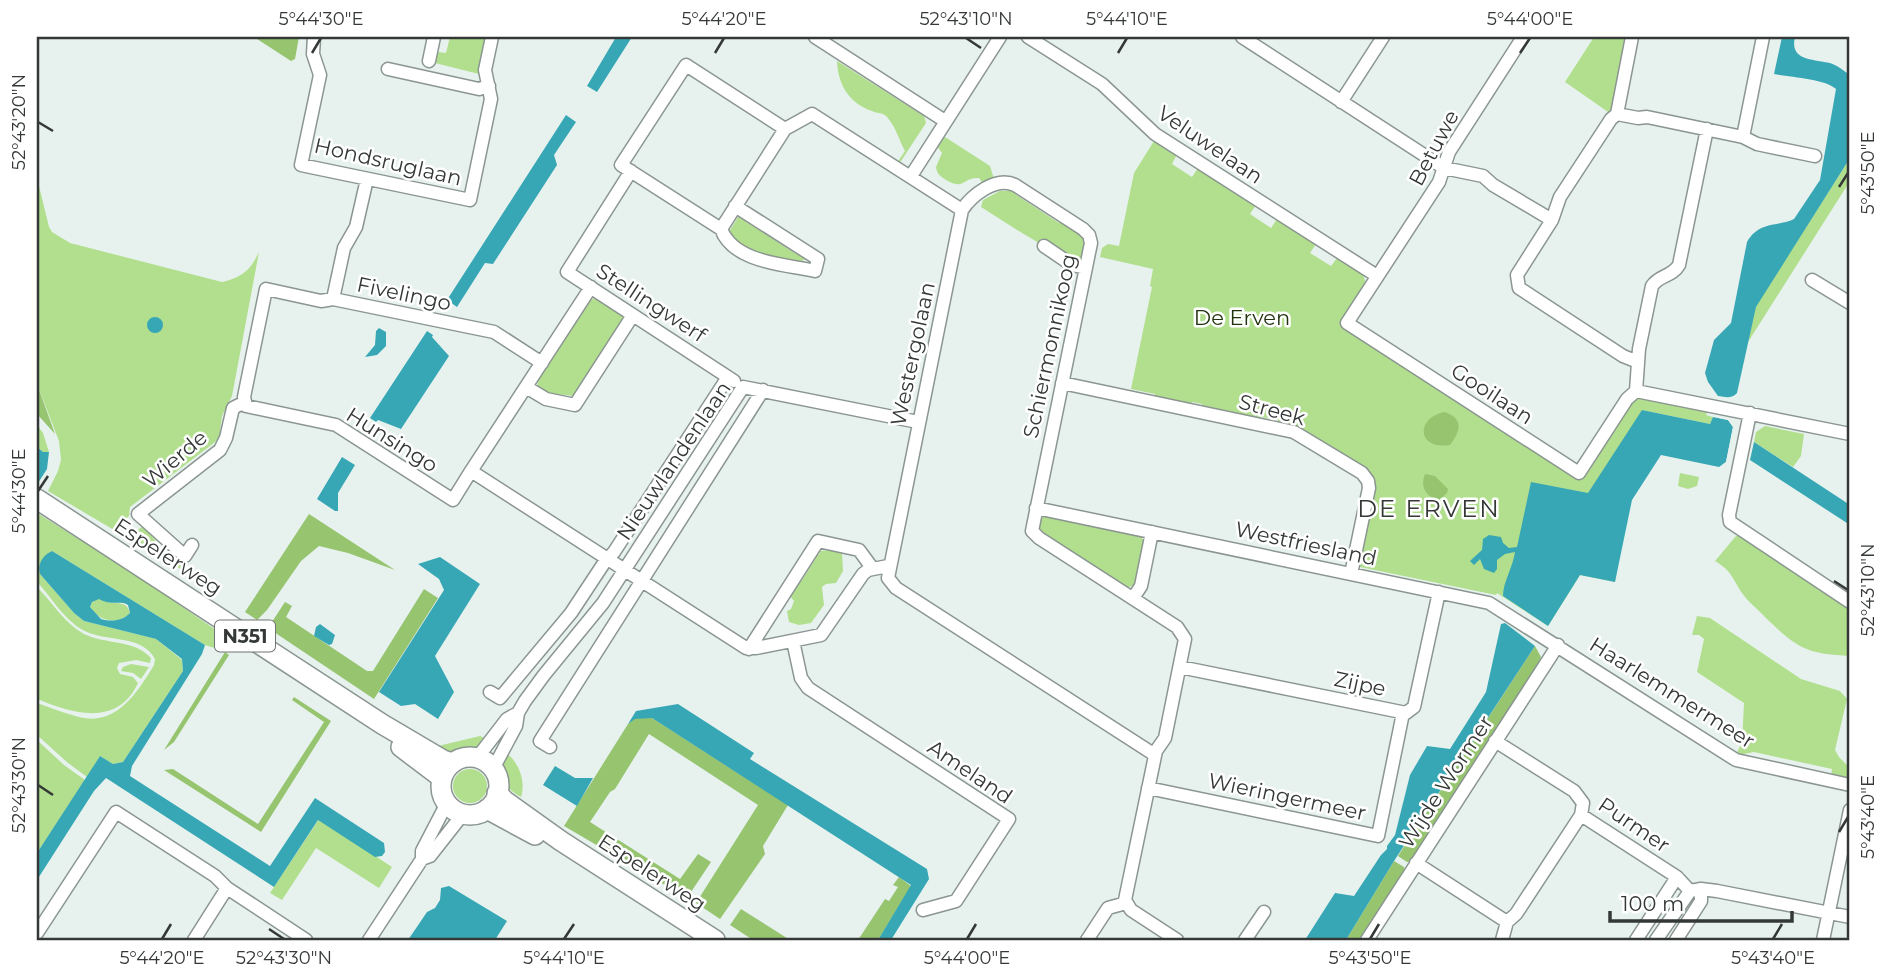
<svg xmlns="http://www.w3.org/2000/svg" width="1887" height="977" viewBox="0 0 1887 977" font-family="Montserrat,sans-serif">
<style>
.green{fill:#b1df8d}
.forest{fill:#96c46f}
.water{fill:#38a7b5;fill-rule:evenodd}
.pier{fill:#e7f2ee}
.lines{fill:none;stroke-linecap:round;stroke-linejoin:round}
.street-casing{stroke:#8b9591;stroke-width:15}
.primary-casing{stroke:#8b9591;stroke-width:22}
.street{stroke:#fff;stroke-width:12}
.primary{stroke:#fff;stroke-width:19}
.ticks{fill:none;stroke:#343836;stroke-width:2.5}
.labels{text-anchor:middle;stroke-width:5;stroke-linejoin:round;paint-order:stroke}
.shield{fill:#fff;stroke:#717472;stroke-width:2}
.shield-label{font-size:19px;font-weight:bold;fill:#343836}
.street-label{font-size:21px;fill:#343836;stroke:#fff}
.park-label{font-size:21px;fill:#1f310d;stroke:#fff}
.quarter-label{font-size:24px;letter-spacing:2px;fill:#343836;stroke:#fff}
.neatline{fill:none;stroke:#343836;stroke-width:2.5}
.ticks-label{font-size:18px;text-anchor:middle;fill:#343836}
</style>
<rect width="100%" height="100%" fill="#e7f2ee"/>
<path class="green" d="M450,37H487L483,59H480L479,74L435,63L438,52L446,53Z
M1594,37H1627L1611,114L1565,82Z
M837,61L924,116L926,123L899,164L897,163L905,151C899,140 896,127 887,117C883,112 878,114 872,111C849,103 838,85 837,61Z
M945,137L990,166L994,179L984,185L979,178C962,177 965,191 946,180C940,176 937,174 936,167L942,153L936,145Z
M1154,141L1177,154L1172,164L1192,177L1198,168L1256,205L1250,214L1271,228L1277,219L1316,244L1310,253L1331,266L1337,258L1363,274L1366,284L1340,325L1581,479L1631,403L1638,397L1708,410L1706,415L1713,417L1710,424L1642,410L1615,582L1580,575L1548,626L1497,593L1496,595L1360,567L1366,470L1304,430L1278,423V420L1261,417L1260,419L1202,407V404L1192,402L1191,405L1155,397V394L1131,389L1152,287L1150,286L1153,269L1100,257L1102,248L1108,244L1119,246L1134,173Z
M1850,158V181L1748,342L1755,307Z
M37,178L49,227L52,232L70,243L222,282C242,277 250,271 259,252L232,396L222,416L219,439L130,507L129,516L114,530L48,491L58,471L61,460L59,441L37,384Z
M1012,188L1015,194L1059,223L1064,222C1085,236 1087,236 1082,261C1062,261 1002,220 981,207L983,200L1000,191H1011Z
M740,214L743,216L745,221L796,254H802L805,260L796,262L751,253L727,235Z
M595,298L623,315L624,322L574,396L548,393L537,387L539,378L587,302Z
M37,425L43,433L49,452H43L37,447Z
M1765,426L1804,434L1801,456L1793,467L1754,442L1756,432Z
M1680,473L1699,477L1697,486L1688,489L1678,486Z
M37,513L133,573L229,639L221,650L205,645L52,551L40,574L74,613L84,621L156,639L182,660L183,671L123,762L113,764L100,756L87,777L68,763L37,735V703C52,708 68,715 84,718C118,724 139,690 154,665L155,659C142,635 110,642 87,632C65,622 53,599 37,582Z
M1044,516L1141,536L1145,543L1136,584L1127,588L1042,534L1038,529L1041,518Z
M143,526L168,555L202,583L130,536Z
M1736,536H1740L1850,607V656C1805,654 1797,648 1765,617C1758,609 1748,602 1742,593C1732,578 1732,571 1715,561Z
M818,549L821,551L830,550L842,552L843,571L836,583L826,584L822,587L824,605L811,623L799,625L789,622L787,611L791,609L794,601L790,596L796,582L802,580L816,558V554L818,555L820,553L817,550Z
M37,587C53,603 64,623 84,634C107,645 134,639 151,658L150,663L136,660L119,663L117,668L120,674L133,677L138,683C117,728 72,713 37,699Z
M99,598C114,608 126,597 130,613C118,625 99,622 90,607L92,602Z
M1697,616L1710,618L1801,679L1840,691L1847,699L1835,750L1839,757L1849,767L1850,764V776L1846,778L1831,776L1832,769L1754,752L1744,754V758L1736,754L1742,743L1744,703L1697,672L1704,639L1699,635H1692Z
M131,664L149,667L141,679L133,673L121,671L123,667Z
M480,736L487,739C470,757 459,758 438,746Z
M37,740L64,765L85,780L37,853Z
M506,753C519,762 526,782 521,797C501,787 499,773 506,753Z
M453 786a17 17 0 1 1 34 0a17 17 0 1 1-34 0Z
M319,819L392,867L379,888L316,848L282,900L270,893Z"/>
<path class="forest" d="M254,37H299L295,59L291,61Z
M37,384L55,434L37,414Z
M1444,412C1464,418 1461,431 1450,445C1416,450 1416,418 1444,412Z
M1425,474L1435,476L1448,489L1447,493L1438,501C1425,495 1420,487 1425,474Z
M309,514L395,570L348,553L319,546L301,561L267,610L257,620L245,612Z
M424,589L438,598L374,699L268,628L285,602L292,606L286,617L367,671H373Z
M1535,646L1541,657L1538,664L1412,861L1407,862L1398,856Z
M225,652L229,655L174,742L164,750Z
M294,697L331,721L261,832L164,770L173,769L258,824L324,722L292,700Z
M645,717L652,718L788,805L763,846L765,854L720,919L696,903L758,805L649,734L615,789L610,792L590,822L680,879L698,854L711,862L687,898L564,826L628,724L634,719Z
M1394,861L1404,867L1405,873L1361,940H1346Z
M899,877L911,886L878,940H858L885,899L889,901L898,887L893,885Z
M741,909L790,940H753L730,925Z"/>
<path class="water" d="M616,37H632L597,92L587,86Z
M1782,37H1795C1789,61 1814,59 1830,63C1837,65 1844,71 1850,75V158L1756,307L1737,393C1732,399 1725,397 1718,396L1708,382L1705,373L1714,340L1731,323L1747,242C1759,221 1777,227 1794,219L1820,180L1836,89C1826,79 1790,77 1774,74Z
M566,115L576,122L554,155L557,165L493,264L485,263L457,307L447,300Z
M147 325a8 8 0 1 1 16 0a8 8 0 1 1-16 0Z
M379,328L386,332V346L377,355L365,357L375,345L376,331Z
M427,331L433,335L432,337L449,356L401,429L378,420L376,422L370,418Z
M1642,410L1710,424L1713,417L1728,420L1733,427L1726,462L1719,467L1661,455L1632,500L1615,582L1580,575L1548,626L1503,596C1503,582 1513,567 1515,552L1505,554L1497,560V569L1494,573L1484,569L1480,559L1474,565L1470,561L1482,550L1483,539L1489,535L1501,537L1503,543L1509,548L1517,547L1531,482L1588,493Z
M1754,442L1850,505V525L1750,460Z
M37,447L43,452H49L47,469L38,483Z
M342,457L355,465L338,493V511H335L317,499Z
M52,551L205,645L202,654L132,766L130,776L270,866L315,798L384,843L385,852L382,856L375,857L318,820L274,887L106,778L94,791L37,880V853L100,756L113,764L123,762L183,671L182,659L156,639L84,621L74,613L40,574C37,564 43,555 52,551ZM99,599C111,606 121,600 128,605L130,613C122,621 112,622 101,619L90,607L92,602Z
M440,557L480,584L435,656L454,692L438,719L415,704L401,706L379,692L444,590L439,579L418,564Z
M1505,623L1535,646L1394,861L1346,940H1305L1335,893L1354,896L1381,855L1387,849V846L1395,835L1410,775L1427,746L1450,749L1486,692L1501,624Z
M320,624L335,635L332,644L329,645L314,636L316,627Z
M678,704L754,753L750,759L927,869L929,879L891,940H878L911,885L652,718L635,719L628,724L636,711Z
M555,766L575,778H593L577,806L543,785Z
M449,886L507,921L495,940H408L427,912L435,908L440,900L441,888Z"/>
<path class="pier" d="M1713,413L1729,417L1734,427L1736,428L1729,463L1722,465L1726,462L1733,427L1728,420L1710,416Z"/>
<g class="lines">
<g class="street-casing">
<path id="street" d="M314,37L313,54L320,75L301,165L470,200L491,99L485,70L492,37
M815,37L945,121
M1028,37L1102,84L1155,134L1377,276
M1242,37L1444,168L1483,176L1493,185L1552,220
M1523,37L1449,152L1439,182L1347,323L1579,473L1627,399L1636,391
M1632,37L1617,114L1611,119L1560,197L1552,220L1517,275L1519,288L1623,356L1638,362
M429,61L434,37
M388,69L479,89L489,86
M1341,102L1383,37
M1617,114L1638,118L1647,117L1743,137L1757,144L1815,156
M1743,137L1763,37
M631,171L567,272L734,381
M911,176L1000,37
M721,229L621,165L686,65L785,129
M721,229L785,129L812,114L962,210
M721,229C734,263 784,264 815,271L818,259L735,206
M1044,246L1072,265L1086,268
M1812,280L1850,303
M333,299L344,248L356,227L367,179
M542,363L494,332L333,299L321,301L266,289L244,397L246,406L336,425L453,500L471,471L746,648H756L821,635L863,574L868,570L888,566
M1062,383L1294,432L1362,473L1368,481L1369,488L1351,574
M526,387L546,399L575,405L633,315
M1636,391L1639,349L1652,286C1659,275 1672,277 1679,265L1707,129
M1636,391L1850,434
M1750,413L1729,515L1730,522L1850,602
M471,471L591,287
M1036,508L1489,603L1736,760L1850,785
M192,545L185,556L138,514L220,450L226,438L233,408L245,402
M1133,598L1141,586L1152,532
M793,641L801,678L808,688L1009,819L956,901L923,910
M749,649L818,541L859,550L873,569
M1180,667L1406,713L1414,707L1439,592
M490,692L500,698L571,613L604,563L614,552L728,377
M1495,741L1574,791L1583,803L1581,815L1677,877L1690,891
M550,747L540,741L763,390
M1155,755L896,588L888,578L962,210C972,195 996,176 1015,185L1083,229L1089,235L1091,243L1032,531L1039,538L1177,627L1185,639L1165,738L1156,751L1125,900L1131,910L1177,940
M477,758L507,719L518,713
M493,769L516,726L518,713L525,701L544,675L603,603L743,387L918,422
M1148,788L1378,836L1403,713
M422,859V851L447,803
M1416,863L1507,922L1502,940
M1507,922L1516,914L1581,815
M37,933L116,812L215,876L227,888
M194,940L227,888L306,940
M369,940L422,859L430,856L463,814
M1087,940L1108,908L1126,903
M1245,940L1264,912
M1367,940L1558,645
M1636,940L1677,877
M1656,940L1690,891L1701,889L1717,891L1850,917
M1676,940L1701,901V889
M1823,940L1850,810"/>
</g>
<g class="primary-casing">
<path id="primary" d="M37,499L382,724L443,760L452,763
M401,747L442,778
M441 786a29 29 0 1 1 58 0a29 29 0 1 1-58 0Z
M497,793L505,801L561,841L715,940
M487,809L535,835"/>
</g>
<use href="#street" class="street"/>
<use href="#primary" class="primary"/>
</g>
<path class="ticks" d="M966,38L981,48M312,53L321,38M715,53L724,38M1118,53L1127,38M1520,53L1530,38M38,122L53,131M1839,187L1848,173M38,491L48,476M1834,581L1848,590M38,785L53,795M1839,832L1848,817M269,929L284,939M162,939L171,924M564,939L574,924M967,939L976,924M1370,939L1379,924M1773,939L1782,924"/>
<g class="labels">
<rect class="shield" x="215" y="620.5" width="60" height="31" rx="5"/>
<g class="shield-label">
<text x="245" y="643">N351</text>
</g>
<g class="street-label">
<text transform="translate(1210 145) rotate(34)" y="7">Veluwelaan</text>
<text transform="translate(1434 148) rotate(-62)" y="7">Betuwe</text>
<text transform="translate(388 162) rotate(13)" y="7">Hondsruglaan</text>
<text transform="translate(404 294) rotate(12)" y="7">Fivelingo</text>
<text transform="translate(651 303) rotate(33)" y="7">Stellingwerf</text>
<text transform="translate(1050 346) rotate(-78)" y="7">Schiermonnikoog</text>
<text transform="translate(913 354) rotate(-78)" y="7">Westergolaan</text>
<text transform="translate(1492 394) rotate(33)" y="7">Gooilaan</text>
<text transform="translate(1272 410) rotate(15)" y="7">Streek</text>
<text transform="translate(392 440) rotate(32)" y="7">Hunsingo</text>
<text transform="translate(175 459) rotate(-40)" y="7">Wierde</text>
<text transform="translate(674 461) rotate(-56)" y="7">Nieuwlandenlaan</text>
<text transform="translate(1306 544) rotate(12)" y="7">Westfriesland</text>
<text transform="translate(168 557) rotate(33)" y="7">Espelerweg</text>
<text transform="translate(1360 684) rotate(12)" y="7">Zijpe</text>
<text transform="translate(1672 693) rotate(32)" y="7">Haarlemmermeer</text>
<text transform="translate(970 772) rotate(34)" y="7">Ameland</text>
<text transform="translate(1446 782) rotate(-57)" y="7">Wijde Wormer</text>
<text transform="translate(1287 797) rotate(12)" y="7">Wieringermeer</text>
<text transform="translate(1634 825) rotate(34)" y="7">Purmer</text>
<text transform="translate(652 873) rotate(33)" y="7">Espelerweg</text>
</g>
<g class="park-label">
<text x="1242" y="325">De Erven</text>
</g>
<g class="quarter-label">
<text x="1429" y="517">DE ERVEN</text>
</g>
</g>
<rect width="1887" height="977" fill="none" stroke="#ffffff" stroke-width="77"/>
<path d="M1610 911v10h182v-10" fill="none" stroke="#343836" stroke-width="3.5"/>
<text x="1621" y="911" font-size="21" fill="#343836" stroke="#ffffff" stroke-width="5" paint-order="stroke">100 m</text>
<rect x="38" y="38" width="1810" height="901" class="neatline"/>
<g class="ticks-label">
<text x="321" y="25">5°44'30"E</text>
<text x="724" y="25">5°44'20"E</text>
<text x="966" y="25">52°43'10"N</text>
<text x="1127" y="25">5°44'10"E</text>
<text x="1530" y="25">5°44'00"E</text>
<text transform="translate(19 122) rotate(-90)" y="6">52°43'20"N</text>
<text transform="translate(1868 173) rotate(-90)" y="6">5°43'50"E</text>
<text transform="translate(19 491) rotate(-90)" y="6">5°44'30"E</text>
<text transform="translate(1868 590) rotate(-90)" y="6">52°43'10"N</text>
<text transform="translate(19 785) rotate(-90)" y="6">52°43'30"N</text>
<text transform="translate(1868 817) rotate(-90)" y="6">5°43'40"E</text>
<text x="162" y="964">5°44'20"E</text>
<text x="284" y="964">52°43'30"N</text>
<text x="564" y="964">5°44'10"E</text>
<text x="967" y="964">5°44'00"E</text>
<text x="1370" y="964">5°43'50"E</text>
<text x="1773" y="964">5°43'40"E</text>
</g>
</svg>
